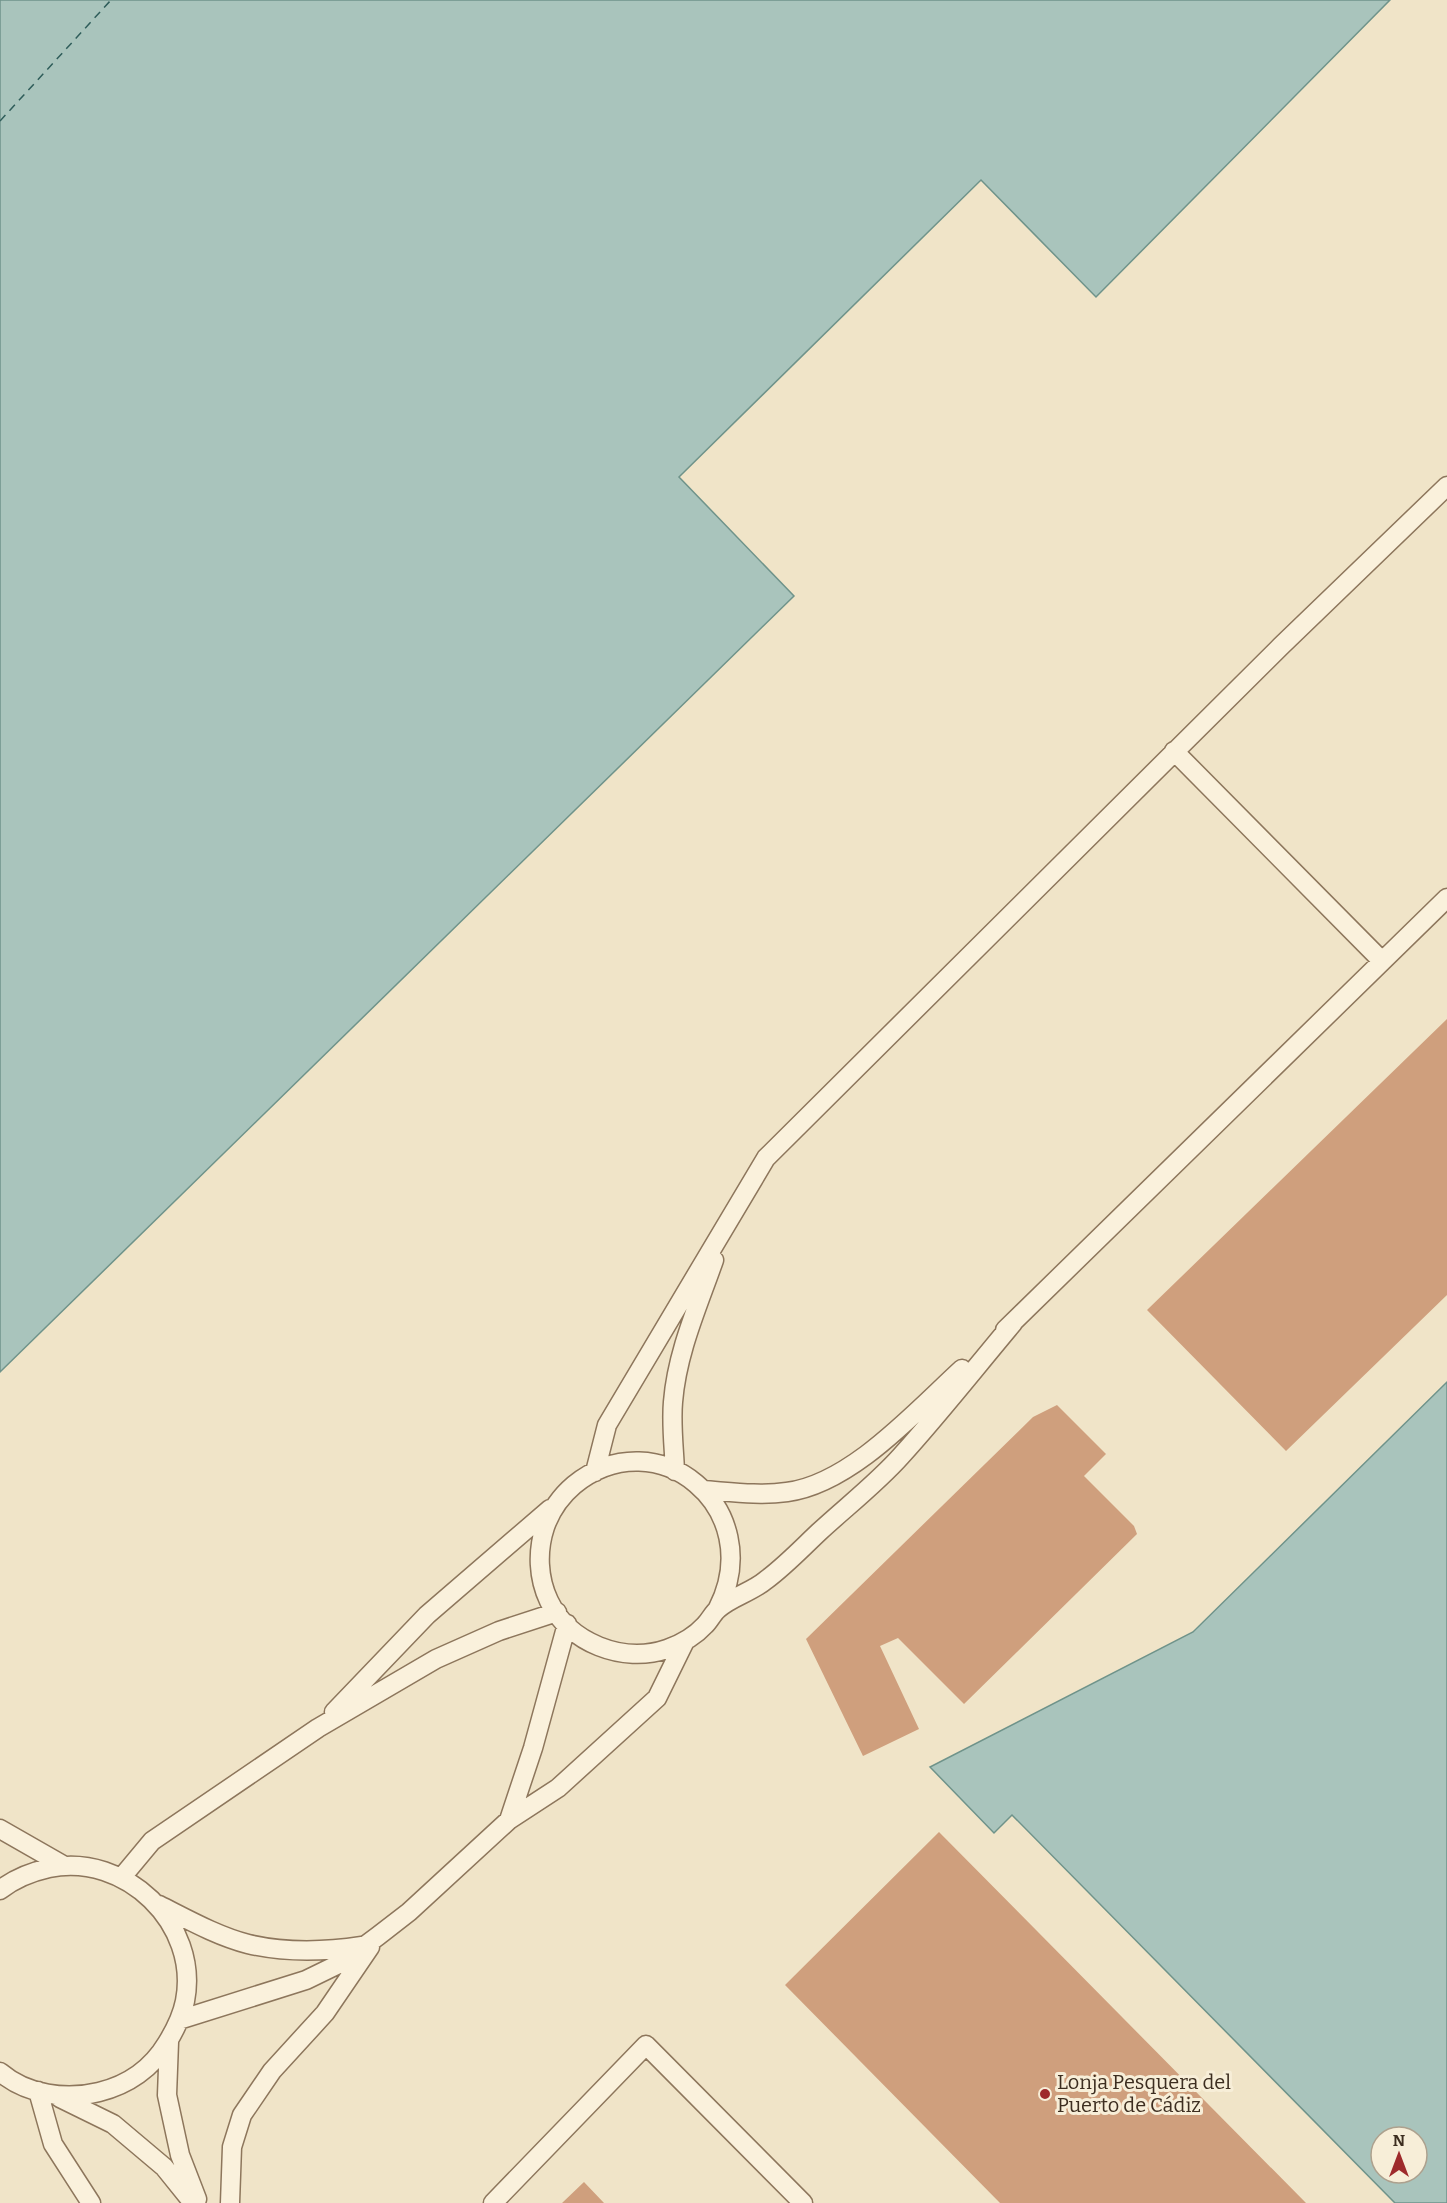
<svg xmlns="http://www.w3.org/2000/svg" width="1447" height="2203" viewBox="0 0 1447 2203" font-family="Bitter,serif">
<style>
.water{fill:#a9c4bc;stroke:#6f938a;stroke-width:1.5;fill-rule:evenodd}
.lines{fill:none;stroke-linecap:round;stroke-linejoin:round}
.ferry{stroke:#2f5d5a;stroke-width:1.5;stroke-dasharray:8 6;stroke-linecap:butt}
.building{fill:#cf9f7d}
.service-casing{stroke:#8d765c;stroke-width:21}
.service{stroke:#faf1dc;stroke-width:18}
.poi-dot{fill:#9e2a2b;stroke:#f7eed8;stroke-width:2}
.labels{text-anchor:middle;stroke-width:6;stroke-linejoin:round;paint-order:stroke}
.poi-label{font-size:20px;fill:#3d2e20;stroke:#f7eed8;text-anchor:start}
</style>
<rect width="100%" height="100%" fill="#f0e4c8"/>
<path class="water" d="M0,0H1390L1096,297L981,180L679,477L794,596L0,1372Z
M1447,1382V2203H1395L1012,1815L994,1833L930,1767L1193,1632ZM1381,2137H1417V2173H1381Z"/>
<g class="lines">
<path class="ferry" d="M0,121L111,0"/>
</g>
<path class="building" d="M1447,1019V1295L1286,1451L1147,1310Z
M1057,1405L1106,1454L1084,1476L1134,1526L1137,1534L964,1704L898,1638L880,1646L919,1729L863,1756L806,1639L1033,1417Z
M939,1832L1306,2203H1000L785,1985Z
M584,2182L604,2203H562Z"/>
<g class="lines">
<g class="service-casing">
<path id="service" d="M1174,751L1382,961
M1005,1330L1447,898
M675,1471C674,1448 671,1424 673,1402C677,1352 698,1306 714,1260
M595,1472L607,1425L766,1158L1281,646L1447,486
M703,1490C731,1492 759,1496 787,1492C851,1484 916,1411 962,1369
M718,1608C768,1509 658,1417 574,1485C561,1496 551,1510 545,1527C537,1551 538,1578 549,1601C569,1643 623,1664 667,1649C681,1644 695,1636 705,1625C710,1620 713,1613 718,1609C731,1597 752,1592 766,1580C785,1566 802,1548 819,1532C846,1507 877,1483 901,1456C940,1413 976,1367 1013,1323
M334,1712L427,1615L550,1509
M509,1820L533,1748L567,1624
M0,1829L63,1865
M122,1877L152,1841L318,1728L436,1659L499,1631L557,1612
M0,1890C14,1879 31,1872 49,1868C125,1852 200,1924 185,2001C182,2016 175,2030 167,2043C152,2068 128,2085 99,2092C66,2100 27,2095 0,2072
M159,1905C187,1919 217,1936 248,1944C286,1953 323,1952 362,1946
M179,2020L306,1980L343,1962L378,1936L409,1912L509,1820L558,1788L657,1698L685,1641
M169,2042L167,2095L180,2155L197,2199
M38,2091L53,2144L91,2203
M60,2098L113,2124L164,2167L193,2203
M230,2203L232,2147L242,2115L272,2071L325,2013L370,1947
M493,2203L646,2045L803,2203"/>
</g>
<use href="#service" class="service"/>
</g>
<circle class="poi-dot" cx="1045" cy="2094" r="6"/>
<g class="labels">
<g class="poi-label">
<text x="1057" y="2089">Lonja Pesquera del<tspan x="1057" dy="23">Puerto de Cádiz</tspan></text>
</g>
</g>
<g transform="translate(1399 2155)"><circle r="28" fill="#f7eed8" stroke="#ada18e" stroke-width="1.5"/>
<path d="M0-4.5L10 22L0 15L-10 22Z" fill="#9e2a2b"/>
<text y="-9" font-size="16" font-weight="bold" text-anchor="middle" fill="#3d2e20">N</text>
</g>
</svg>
